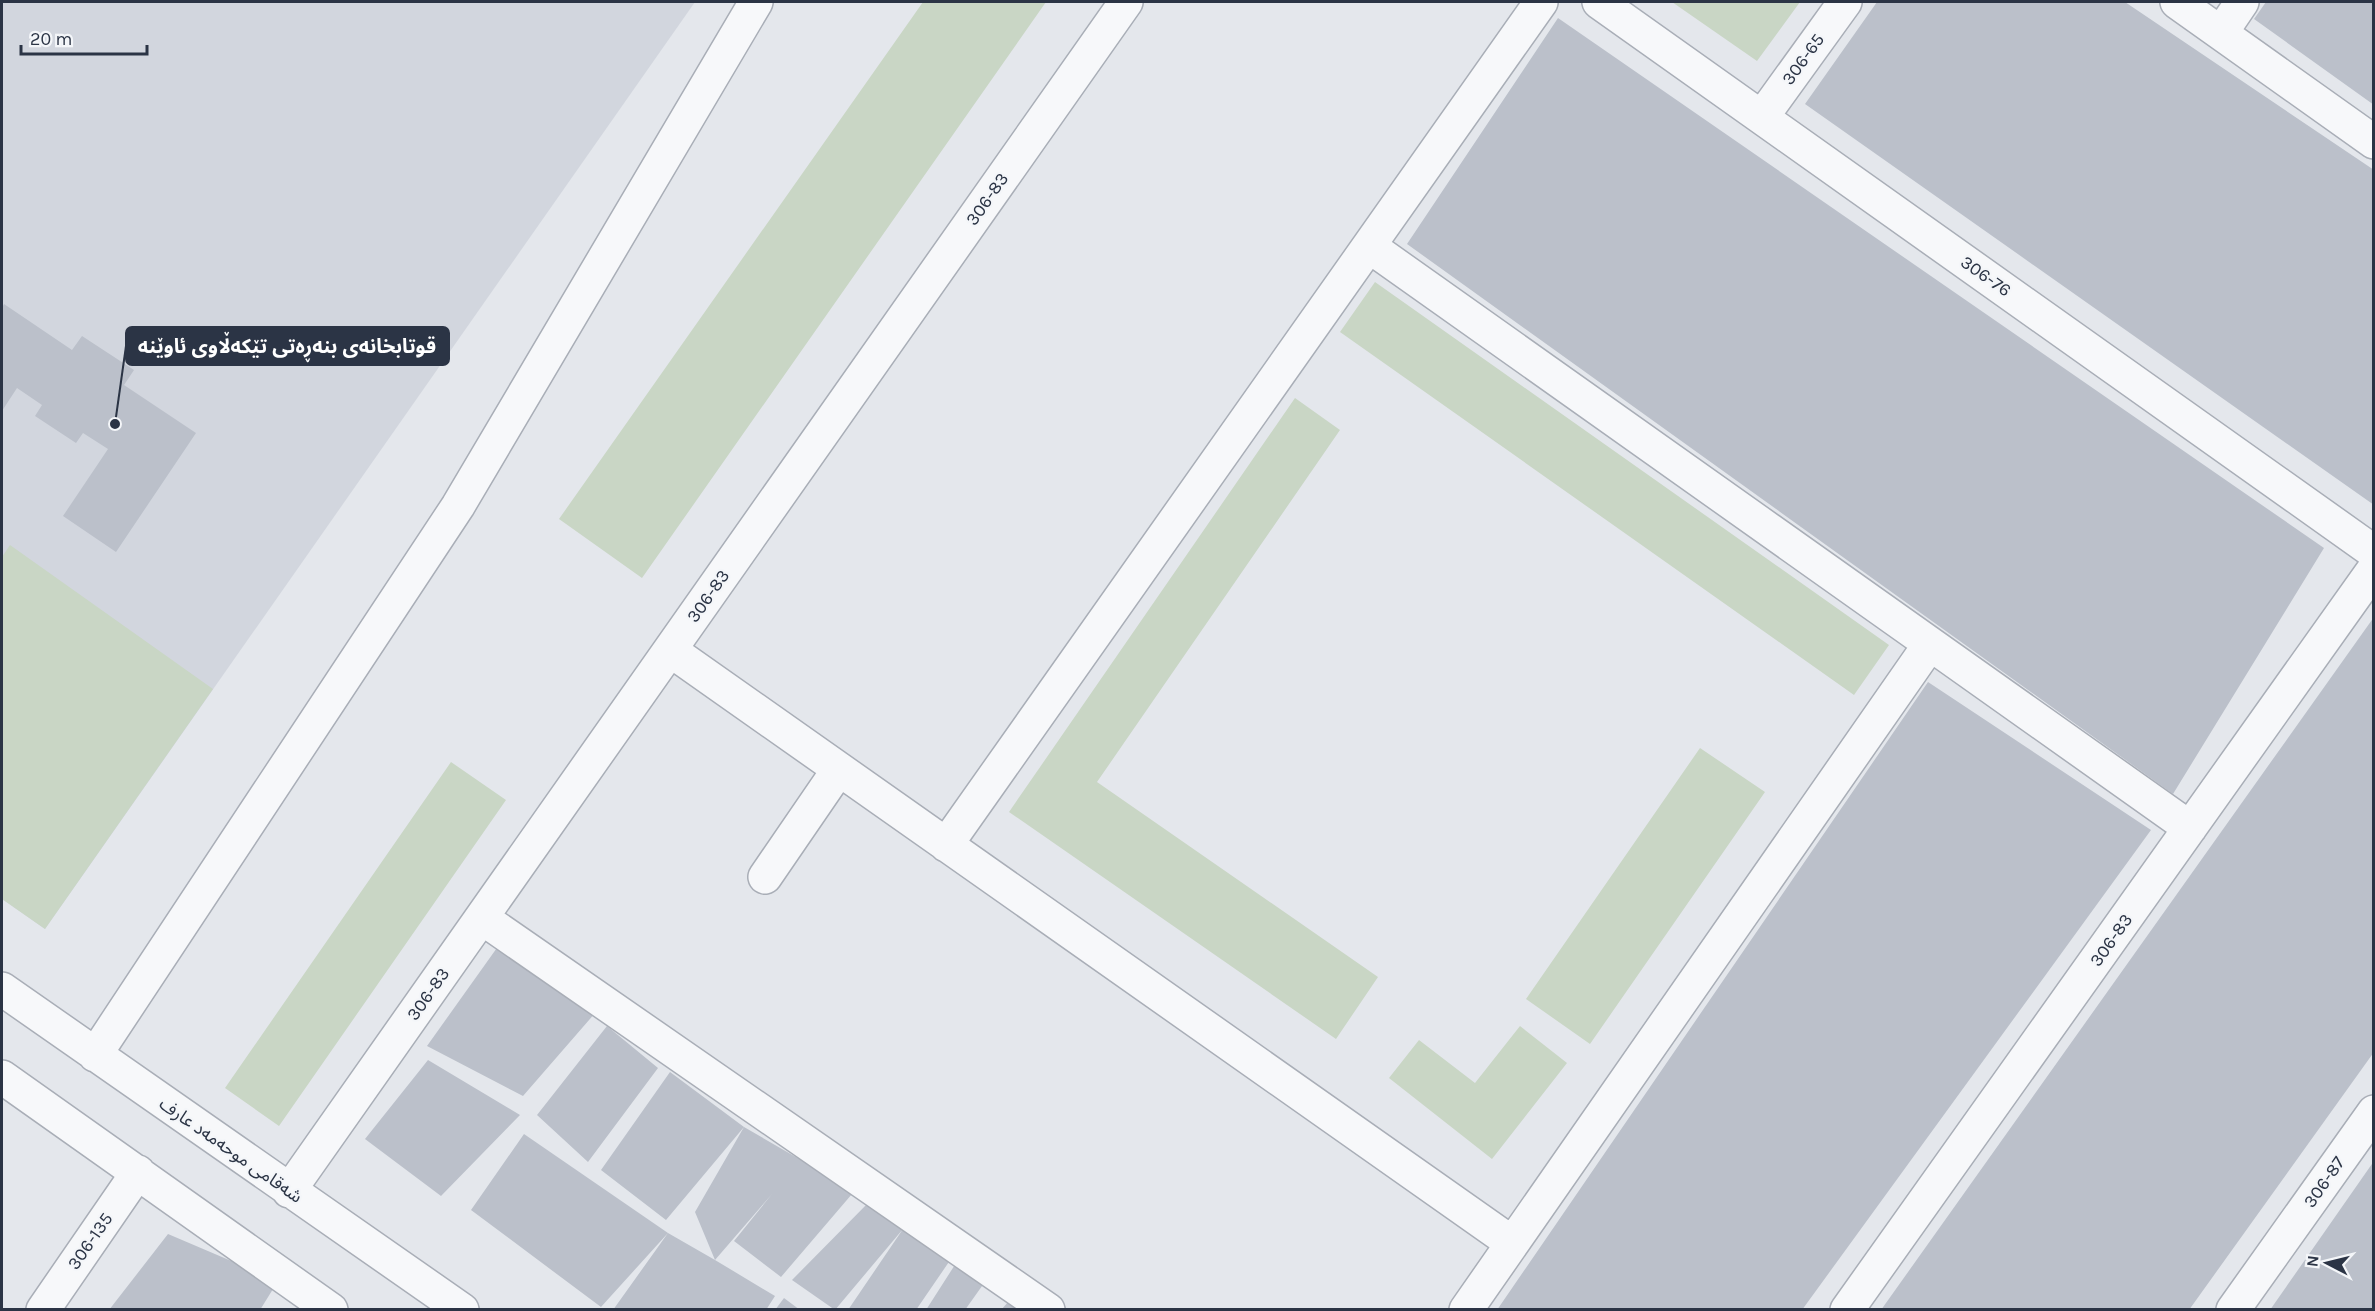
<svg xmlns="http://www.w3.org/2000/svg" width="2375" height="1311" viewBox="0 0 2375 1311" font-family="Karla,'Noto Sans Arabic',sans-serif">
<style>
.built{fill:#d2d6de}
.green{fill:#c9d6c5}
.building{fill:#bbc0ca}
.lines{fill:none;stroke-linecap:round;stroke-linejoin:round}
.minor-casing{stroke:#a9aeb7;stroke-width:36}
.minor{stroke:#f7f8fa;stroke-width:33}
.labels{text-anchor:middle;stroke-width:4.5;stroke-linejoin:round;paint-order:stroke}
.street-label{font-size:18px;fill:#2b3445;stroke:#f4f6f9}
.leader{fill:none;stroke:#2b3445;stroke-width:2}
.callout-dot{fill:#2b3445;stroke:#f4f6f9;stroke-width:2}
.callout{fill:#2b3445;stroke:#2b3445;stroke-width:2}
.callout-label{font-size:20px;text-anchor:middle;font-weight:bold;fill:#fff}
</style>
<rect width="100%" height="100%" fill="#e4e7ec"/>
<path class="built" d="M2,2H695L45,929L2,899Z"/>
<path class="green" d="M923,2H1046L642,578L559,519Z
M1672,2H1800L1757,61Z
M1375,282L1889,645L1854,695L1340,332Z
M1295,398L1340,430L1097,782L1378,977L1336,1039L1009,812Z
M10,545L213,689L45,929L2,899V557Z
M1700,748L1765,792L1590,1044L1526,999Z
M451,762L506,800L279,1126L225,1088Z
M1520,1026L1567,1063L1492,1159L1389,1078L1419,1040L1475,1083Z"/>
<path class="building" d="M1877,2H2125L2374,170V505L1805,104Z
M2266,2H2374V105L2254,19Z
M1558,18L2324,548L2173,794L1407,244Z
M4,304L72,350L82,336L134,370L124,385L196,433L116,552L63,516L108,449L83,433L76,443L35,416L42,405L17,388L2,411V308Z
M2374,617V1052L2189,1310H1881Z
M1928,682L2151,830L1802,1310H1497Z
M499,945L596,1012L523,1096L427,1046Z
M607,1026L658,1068L588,1162L537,1115Z
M428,1060L520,1115L441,1196L365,1139Z
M670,1072L744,1127L666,1220L601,1170Z
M744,1127L801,1160L852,1194L781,1277L734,1241L772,1194L715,1260L695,1212Z
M524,1134L668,1233L601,1307L471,1210Z
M2374,1161V1310H2270Z
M869,1202L953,1256L916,1310H848L903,1229L835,1310L792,1280Z
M668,1233L715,1260L775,1296L766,1310H613Z
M168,1234L278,1281L260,1310H109Z
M958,1260L987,1279L965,1310H926Z
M784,1298L800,1310H775Z
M1009,1301L1021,1310H1001Z"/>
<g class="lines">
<g class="minor-casing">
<path id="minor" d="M1599,2L2374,552
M2177,2L2374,142
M2221,33L2242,2
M1762,117L1845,2
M1369,246L2190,828
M670,650L1512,1243
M946,845L1541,2
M765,877L839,769
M482,918L1048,1310
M2,989L462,1310
M95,1055L458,506L756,2
M2,1077L331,1310
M289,1191L1126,2
M43,1310L138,1172
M1466,1310L1930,644
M1847,1310L2374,569
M2233,1310L2374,1112"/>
</g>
<use href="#minor" class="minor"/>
</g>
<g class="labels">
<g class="street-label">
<text transform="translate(1803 59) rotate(-54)" y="6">306-65</text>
<text transform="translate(987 199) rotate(-55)" y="6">306-83</text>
<text transform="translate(1986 276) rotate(35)" y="6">306-76</text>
<text transform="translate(708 596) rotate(-55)" y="6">306-83</text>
<text transform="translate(2111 940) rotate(-55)" y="6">306-83</text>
<text transform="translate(428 994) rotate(-55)" y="6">306-83</text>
<text transform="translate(231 1150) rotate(35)" y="6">شەقامی موحەمەد عارف</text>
<text transform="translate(2324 1182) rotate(-55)" y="6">306-87</text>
<text transform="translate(90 1241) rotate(-55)" y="6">306-135</text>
</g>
</g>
<path class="leader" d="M115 424L126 346"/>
<circle class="callout-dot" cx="115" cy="424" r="6"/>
<rect class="callout" x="126" y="327" width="323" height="38" rx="6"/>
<g class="callout-label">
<text x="287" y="353">قوتابخانەی بنەڕەتی تێکەڵاوی ئاوێنە</text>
</g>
<rect width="2375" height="1311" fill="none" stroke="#2b3445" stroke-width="6"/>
<g transform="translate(2327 1263) rotate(277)" stroke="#f4f6f9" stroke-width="4.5" paint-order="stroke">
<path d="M0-4.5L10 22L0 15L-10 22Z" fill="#2b3445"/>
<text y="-9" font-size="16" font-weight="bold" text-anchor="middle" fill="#2b3445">N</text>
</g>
<path d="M21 45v9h126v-9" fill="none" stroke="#2b3445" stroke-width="3"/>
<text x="30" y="45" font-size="18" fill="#2b3445" stroke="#f4f6f9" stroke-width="4.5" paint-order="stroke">20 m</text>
</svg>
